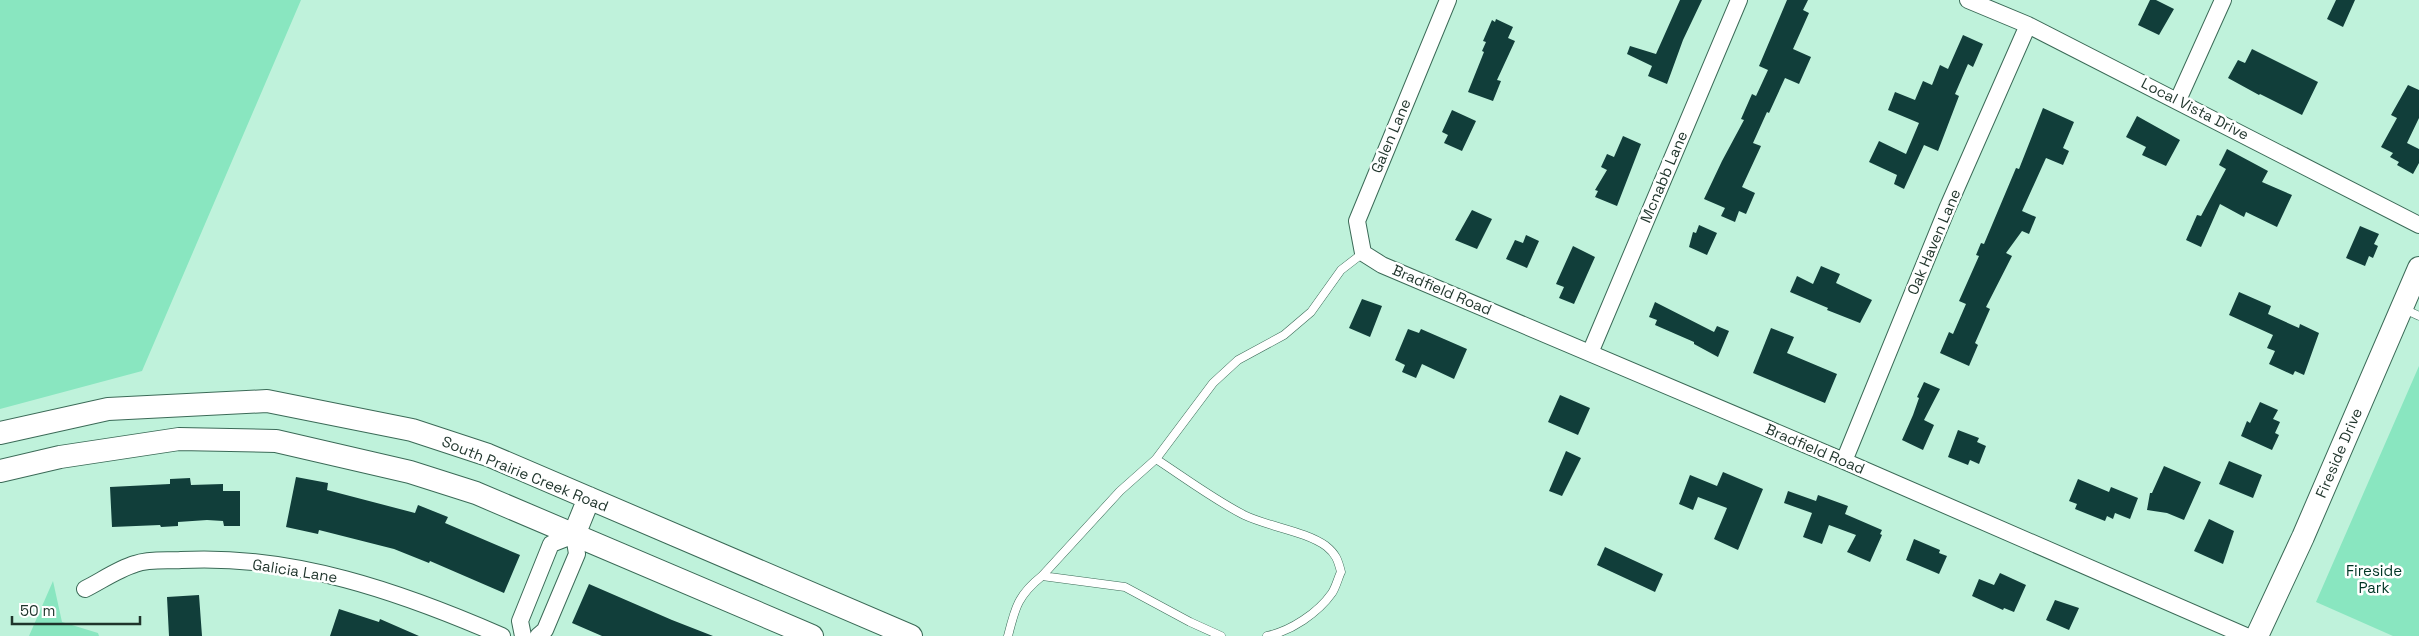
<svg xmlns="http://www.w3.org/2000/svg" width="2419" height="636" viewBox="0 0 2419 636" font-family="'Space Grotesk',sans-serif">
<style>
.green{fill:#89e6c0}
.building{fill:#113e3a}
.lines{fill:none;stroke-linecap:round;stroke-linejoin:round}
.lane-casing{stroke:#3b6a57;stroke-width:9}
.street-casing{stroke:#3b6a57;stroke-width:18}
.secondary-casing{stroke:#3b6a57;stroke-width:24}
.lane{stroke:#fff;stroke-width:8}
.street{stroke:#fff;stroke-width:16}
.secondary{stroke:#fff;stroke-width:22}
.labels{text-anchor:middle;stroke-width:5;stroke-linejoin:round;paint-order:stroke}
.street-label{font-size:15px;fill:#1f342b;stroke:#fff}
.park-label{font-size:15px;fill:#003625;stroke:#fff}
</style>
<rect width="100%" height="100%" fill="#bff2db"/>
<path class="green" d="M0,0H301L142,371L0,409Z
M2419,366V636H2393L2316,602Z
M53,581L62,622L98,633L99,636H29Z"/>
<path class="building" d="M1680,0H1702L1683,40L1667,84L1648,76L1652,66L1627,54L1630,46L1656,54Z
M1787,0H1808L1803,10L1809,13L1793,49L1811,57L1799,84L1785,78L1769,113L1767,112L1753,143L1761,146L1742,187L1755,193L1746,214L1739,211L1735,222L1721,216L1725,208L1704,199L1722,161L1744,120L1741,119L1752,94L1756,96L1768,70L1759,66Z
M2150,0H2156L2174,9L2159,35L2138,25Z
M2336,0H2355L2343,27L2327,19Z
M1496,19L1513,27L1508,38L1515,41L1497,80L1501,81L1493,101L1468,92L1484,52L1482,51L1486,42L1483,41L1492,20L1495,22Z
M1963,35L1983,44L1973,67L1968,64L1955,94L1959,96L1938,151L1924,145L1904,189L1894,184L1897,175L1869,162L1879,141L1906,154L1919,123L1888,110L1895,92L1915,100L1923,81L1932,85L1940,65L1948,69Z
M2252,49L2318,82L2302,115L2260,94L2259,95L2228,78L2238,60L2245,63Z
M2408,85L2419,90V118L2407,143L2419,149V163L2413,174L2397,165L2399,162L2390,157L2393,153L2381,147L2397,118L2391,115Z
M2043,108L2074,122L2063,148L2069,151L2063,165L2046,158L2022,211L2036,217L2029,234L2022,231L2006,253L2012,256L1986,307L1990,309L1975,343L1978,345L1969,366L1940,353L1949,332L1953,334L1966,304L1959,301L1979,256L1976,255L1981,243L1984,244L2016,168L2019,169Z
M1452,110L1476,121L1462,151L1444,143L1448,135L1442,132Z
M2137,116L2180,140L2166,166L2142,155L2146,147L2126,137Z
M1623,136L1641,144L1617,206L1595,197L1598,191L1595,190L1607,170L1601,167L1607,154L1614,157Z
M2227,149L2268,171L2262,182L2292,195L2277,227L2246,212L2244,217L2220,204L2201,247L2186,240L2197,215L2201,216L2226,169L2219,165Z
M1472,210L1492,219L1477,249L1455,240Z
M1699,225L1717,233L1707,255L1689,247L1693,232L1696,233Z
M2360,226L2379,234L2374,244L2378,246L2373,258L2369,256L2365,266L2346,258Z
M1526,235L1539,241L1527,268L1506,259L1515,240L1523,243Z
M1573,246L1595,257L1574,304L1559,298L1564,287L1556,284Z
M1821,266L1840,274L1836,283L1872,300L1860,323L1827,310L1828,308L1790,292L1797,276L1813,284Z
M2239,292L2271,306L2268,314L2299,328L2300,324L2319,333L2304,375L2295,371L2293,375L2269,364L2275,351L2267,348L2273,335L2229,315Z
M1362,299L1382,306L1370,337L1349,328Z
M1655,302L1714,332L1717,326L1729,331L1718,357L1694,344V342L1655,325L1657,320L1649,317Z
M1771,328L1794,337L1787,353L1837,374L1825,403L1753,373Z
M1408,329L1419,333L1421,329L1467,349L1454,379L1422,364L1416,378L1402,372L1405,365L1395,360Z
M1924,382L1940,389L1924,420L1934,425L1923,450L1902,440L1913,415L1919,398L1917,397Z
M1560,395L1590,408L1578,435L1548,422Z
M2260,402L2278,410L2273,419L2280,422L2275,433L2279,435L2272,450L2241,436L2247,421L2250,423Z
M1958,430L1979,438L1977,442L1986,446L1979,464L1970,460L1968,465L1948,457Z
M1566,451L1581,458L1562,496L1549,491Z
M2229,461L2262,475L2253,498L2219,484Z
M2164,466L2201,482L2184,520L2167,513L2147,510L2150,493H2152Z
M1723,472L1763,489L1738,550L1714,539L1727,508L1698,497L1693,510L1679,504L1690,475L1717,486Z
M296,477L328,483L327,490L415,513L418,505L448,517L445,523L520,555L504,593L430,561L429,563L394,549L319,530L318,534L286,527Z
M190,478L191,485L223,484V491H240V526H224L223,521L207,520L178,522V526L161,527L160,525L112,527L110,487L170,484V479Z
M2078,479L2109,492L2111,487L2138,498L2130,519L2115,513L2113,519L2107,516L2105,521L2075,509L2077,504L2069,501Z
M1788,491L1816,501L1818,495L1848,506L1845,514L1882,530L1880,534L1882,535L1870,562L1847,552L1856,535L1829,525L1822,544L1803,537L1812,513L1784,503Z
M2209,519L2234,531L2223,564L2194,551Z
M1914,539L1940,550L1939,553L1947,556L1939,574L1906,560Z
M1605,547L1663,574L1655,592L1597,565Z
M2000,573L2026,585L2014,612L2004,608L2003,610L1972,596L1979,579L1994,585Z
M589,584L672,620L713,636H602L572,623Z
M199,595L202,636H169L167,597Z
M2055,600L2079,608L2069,630L2046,620Z
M339,609L379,622L380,619L419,636H330Z"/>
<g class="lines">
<g class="lane-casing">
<path id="lane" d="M2404,309L2419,316
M1156,459C1185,478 1213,499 1244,515C1269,527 1305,531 1326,546C1336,554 1338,560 1341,572C1338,578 1336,587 1332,593C1318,613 1291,631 1267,636
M1042,576L1125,587L1190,622L1221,636
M1008,636C1015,608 1018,595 1042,576L1120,491L1156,459L1213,383L1238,360L1284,335L1311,312L1341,270L1363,253"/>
</g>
<g class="street-casing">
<path id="street" d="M1448,0L1357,221L1363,253L1382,265L1844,461L2246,636
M1968,0L2028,25L2419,225
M2178,100L2223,0
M1590,353L1739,0
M1844,461L1947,209L2028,25
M85,589C101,581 118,569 135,564C149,559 167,561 181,560C292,554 401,592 502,636
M523,636L520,621L551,544L574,535L577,554L545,630L538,636"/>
</g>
<g class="secondary-casing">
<path id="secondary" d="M0,433L108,409L267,401L412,430L488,455L911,636
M0,471L60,457L179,439L276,441L410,472L476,493L812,636
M574,535L589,498
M2257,636L2303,537L2419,268"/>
</g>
<use href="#lane" class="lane"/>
<use href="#street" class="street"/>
<use href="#secondary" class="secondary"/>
</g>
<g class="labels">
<g class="street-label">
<text transform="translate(2195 109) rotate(27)" y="5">Local Vista Drive</text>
<text transform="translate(1391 136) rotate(-67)" y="5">Galen Lane</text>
<text transform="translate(1664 177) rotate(-67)" y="5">Mcnabb Lane</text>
<text transform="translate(1934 242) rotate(-67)" y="5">Oak Haven Lane</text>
<text transform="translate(1442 290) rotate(23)" y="5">Bradfield Road</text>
<text transform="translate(1815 449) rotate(23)" y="5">Bradfield Road</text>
<text transform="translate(2339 453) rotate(-67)" y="5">Fireside Drive</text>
<text transform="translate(525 474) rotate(22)" y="5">South Prairie Creek Road</text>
<text transform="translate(295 571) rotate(9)" y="5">Galicia Lane</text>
</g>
<g class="park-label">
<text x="2374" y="576">Fireside<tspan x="2374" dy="17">Park</tspan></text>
</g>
</g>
<path d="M12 616v8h128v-8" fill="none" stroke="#1f342b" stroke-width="2.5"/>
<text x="20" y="616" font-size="15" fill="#1f342b" stroke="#ffffff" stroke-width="4" paint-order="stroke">50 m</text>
</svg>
